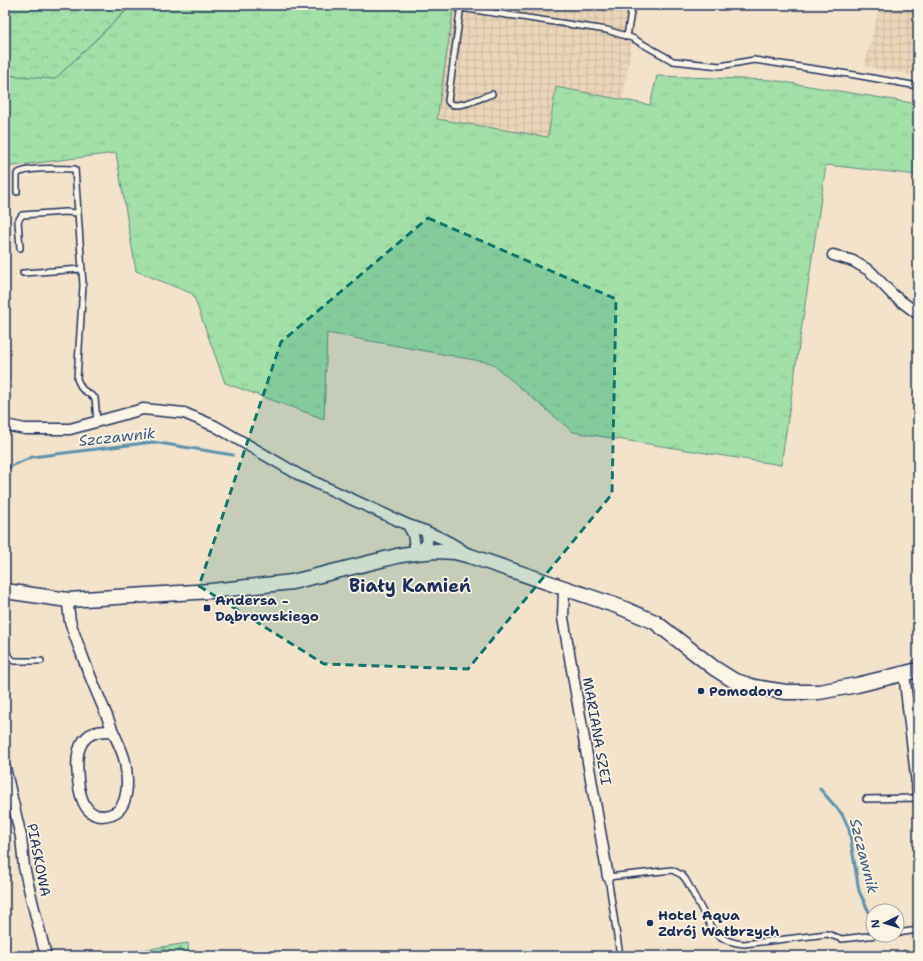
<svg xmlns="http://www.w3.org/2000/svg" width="923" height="961" viewBox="0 0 923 961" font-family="'Shantell Sans',sans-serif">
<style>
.industrial{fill:url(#industrial-grid)}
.grass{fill:url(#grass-tufts);stroke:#5e8883}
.forest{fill:url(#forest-crowns);stroke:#5e8883}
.cemetery{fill:url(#cemetery-stones);stroke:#5e8883}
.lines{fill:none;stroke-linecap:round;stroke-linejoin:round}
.stream{stroke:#5b92ae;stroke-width:3}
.lane-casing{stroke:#1b2f5e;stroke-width:8}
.street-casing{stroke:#1b2f5e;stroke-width:13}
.secondary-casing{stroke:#1b2f5e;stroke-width:17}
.lane{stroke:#fcf5e5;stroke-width:5}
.street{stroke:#fcf5e5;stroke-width:10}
.secondary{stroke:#fcf5e5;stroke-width:14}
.marked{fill:#0f766e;fill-opacity:0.2;stroke:#0f766e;stroke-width:3;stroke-dasharray:8 5;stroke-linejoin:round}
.poi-dot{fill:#1b2f5e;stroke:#fcf5e5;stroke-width:1.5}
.labels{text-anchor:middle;stroke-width:3.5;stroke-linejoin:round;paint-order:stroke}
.poi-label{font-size:14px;font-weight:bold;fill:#1b2f5e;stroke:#fcf5e5;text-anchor:start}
.street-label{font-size:14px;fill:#1b2f5e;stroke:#fcf5e5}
.water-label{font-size:15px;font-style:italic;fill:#36587f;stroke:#fcf5e5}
.district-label{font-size:18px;font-weight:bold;fill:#1b2f5e;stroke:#fcf5e5}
</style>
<defs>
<pattern id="industrial-grid" width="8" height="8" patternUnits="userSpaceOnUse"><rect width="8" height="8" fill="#ecd6b9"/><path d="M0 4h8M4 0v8" fill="none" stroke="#cab8a1"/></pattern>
<pattern id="grass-tufts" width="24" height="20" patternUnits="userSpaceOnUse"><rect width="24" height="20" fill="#a2e0a8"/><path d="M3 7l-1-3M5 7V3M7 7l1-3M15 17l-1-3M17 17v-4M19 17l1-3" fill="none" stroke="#8bc093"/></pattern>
<pattern id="forest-crowns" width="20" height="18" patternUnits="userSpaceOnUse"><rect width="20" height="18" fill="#a2e0a8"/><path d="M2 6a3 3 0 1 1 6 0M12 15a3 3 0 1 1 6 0" fill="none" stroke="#8bc093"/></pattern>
<pattern id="cemetery-stones" width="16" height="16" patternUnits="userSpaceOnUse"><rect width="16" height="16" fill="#a2e0a8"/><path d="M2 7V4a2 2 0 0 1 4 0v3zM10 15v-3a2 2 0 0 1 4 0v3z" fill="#8bc093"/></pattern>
</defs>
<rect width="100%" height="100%" fill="#f3e3cb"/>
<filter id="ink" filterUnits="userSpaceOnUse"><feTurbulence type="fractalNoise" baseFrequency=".025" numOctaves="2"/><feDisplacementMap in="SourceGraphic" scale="8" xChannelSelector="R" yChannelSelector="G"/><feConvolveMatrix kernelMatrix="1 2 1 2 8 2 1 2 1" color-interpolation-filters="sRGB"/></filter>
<g filter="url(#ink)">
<path class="industrial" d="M454,5H637L623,100L556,87L548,137L437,119Z
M880,5H918V76L864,66Z"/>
<path class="grass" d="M127,5H454L437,119L548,137L556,87L650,105L657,76L772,80L918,104V175L826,165L781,465L573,432L491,363L327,333L324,419L225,383L193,294L136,271L116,153L5,167V75L55,79L127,10Z"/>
<path class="forest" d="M5,5H127V9L55,79L5,75Z"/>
<path class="cemetery" d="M188,943L189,956H104Z"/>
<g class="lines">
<path class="stream" d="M5,469L32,457L153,442L233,455
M820,789L842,814L849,829L859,891L869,912
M904,951L905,956"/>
<g class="lane-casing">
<path id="lane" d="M461,5L448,101C453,112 482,97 492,94
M461,8L607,30L632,38L673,61L720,66L754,60L855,75L918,86
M627,37L632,5
M17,192V174C28,166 62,169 75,169L83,285L77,379L82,389L95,398L97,421
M20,248L18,221L22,215L65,212L78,213
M23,273L82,269
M5,644L8,656L14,661H41
M866,799L918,798
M897,933L918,930
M620,956L608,877L672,870L682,875L686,880L712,929C720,939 731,943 744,944L827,934L842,939L877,935"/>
</g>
<g class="street-casing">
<path id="street" d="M833,255L853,261L870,271L893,295L918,314
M5,425L25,429H70L143,409L184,413L215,426L301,476L408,525C429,532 449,540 466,553
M408,525L413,534L416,553
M416,553C426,545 430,545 426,531
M564,589L563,618L608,877
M68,600C68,607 69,614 70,621C73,631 77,642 81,652C90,678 102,703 112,729C116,739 123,751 125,762C128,778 130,808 112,814C87,823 80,799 78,780C77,766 75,747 87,737C94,731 103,731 112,731
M904,673L918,793
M5,768L21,837L24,867L33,905L46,956"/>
</g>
<g class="secondary-casing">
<path id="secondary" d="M5,591L68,600L211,591L292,582L401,555L416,553L436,551L455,552L470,556L620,607L655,622L714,668L733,680L754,687L786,692H819L857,685L918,670"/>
</g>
<use href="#lane" class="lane"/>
<use href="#street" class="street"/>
<use href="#secondary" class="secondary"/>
</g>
</g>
<path class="marked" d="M428,218L616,299L612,494L468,669L324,664L199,586L281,342Z"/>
<g class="poi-dot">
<rect x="203" y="604" width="8" height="8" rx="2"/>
<circle cx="701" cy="691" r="4"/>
<circle cx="650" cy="923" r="4"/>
</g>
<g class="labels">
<g class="poi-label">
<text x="215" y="605">Andersa -<tspan x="215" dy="16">Dąbrowskiego</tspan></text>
<text x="709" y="696">Pomodoro</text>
<text x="658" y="920">Hotel Aqua<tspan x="658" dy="16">Zdrój Wałbrzych</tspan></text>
</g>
<g class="street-label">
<text transform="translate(597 731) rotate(80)" y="5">MARIANA SZEI</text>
<text transform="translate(39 860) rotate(79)" y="5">PIASKOWA</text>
</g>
<g class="water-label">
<text transform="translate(117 437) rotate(-6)" y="5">Szczawnik</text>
<text transform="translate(864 856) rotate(76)" y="5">Szczawnik</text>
</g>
<g class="district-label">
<text x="410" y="592">Biały Kamień</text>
</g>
</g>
<rect width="923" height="961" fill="none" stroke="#fcf5e5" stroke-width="20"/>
<rect x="10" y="10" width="903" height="941" fill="none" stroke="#1b2f5e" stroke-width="1.5" filter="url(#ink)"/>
<g transform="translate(885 923) rotate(265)"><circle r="19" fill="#fcf5e5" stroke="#a2a6af"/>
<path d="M0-3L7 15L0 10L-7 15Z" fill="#1b2f5e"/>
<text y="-6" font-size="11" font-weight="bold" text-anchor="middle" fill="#1b2f5e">N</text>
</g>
</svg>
